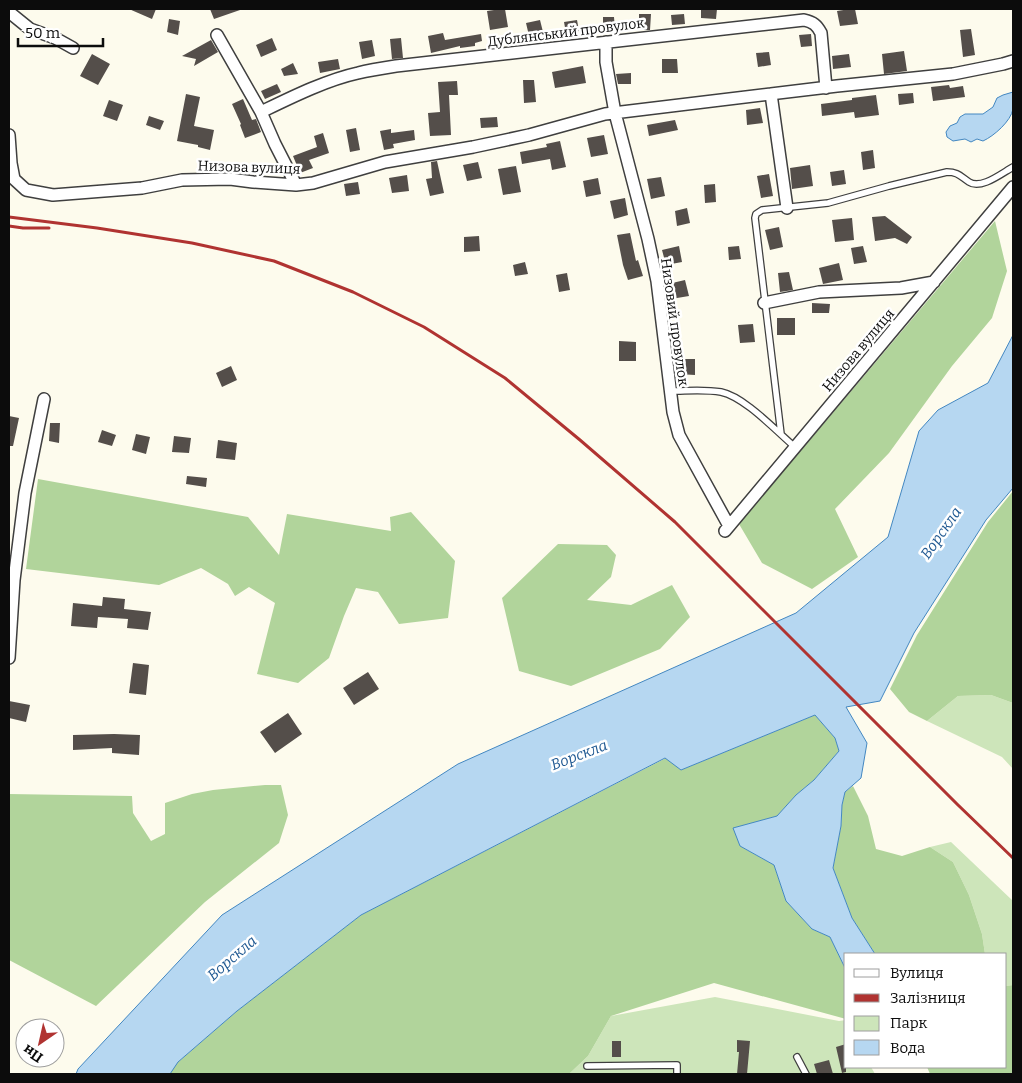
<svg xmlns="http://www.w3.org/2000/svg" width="1022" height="1083" viewBox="0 0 1022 1083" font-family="Bitter,serif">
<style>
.green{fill:#cde5ba}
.forest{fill:#b1d49b}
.water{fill:#b6d7f1;stroke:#4387c1}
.building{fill:#544e4a}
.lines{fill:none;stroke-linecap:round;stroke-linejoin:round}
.service-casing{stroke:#3f3f3f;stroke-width:8}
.minor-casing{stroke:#3f3f3f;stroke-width:14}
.service{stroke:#fff;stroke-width:5.5}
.minor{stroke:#fff;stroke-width:11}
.rail{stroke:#b03331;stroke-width:3}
.labels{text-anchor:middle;stroke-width:5;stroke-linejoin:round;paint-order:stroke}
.street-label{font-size:14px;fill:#0c0c0c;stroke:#fff}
.water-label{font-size:15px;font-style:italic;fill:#215a93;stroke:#fff}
</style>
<rect width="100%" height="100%" fill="#fdfbed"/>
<path class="green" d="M991,695L1013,703V769L1002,757L927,721L958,696Z
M951,842L1013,901V985L1006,986V954H985L982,934L969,895L953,862L930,847Z
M715,997L839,1021L846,1020V1067H871L875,1074H569L588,1056L611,1016Z"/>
<path class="forest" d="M995,221L1007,271L992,318L952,366L889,453L835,509L858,557L812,589L762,563L739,524Z
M38,479L248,517L279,555L287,514L391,531L390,517L411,512L455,561L448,618L399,624L378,592L356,588L344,616L329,658L298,683L257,674L275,603L249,587L235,596L228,584L201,568L159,585L26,569Z
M1013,491V703L991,695L958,696L927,721L909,712L890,689L917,635L988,522Z
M558,544L607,545L616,555L611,577L587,600L631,605L672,585L690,617L660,649L571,686L519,671L502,598Z
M815,715L835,738L839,751L814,780L796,795L777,816L734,828L740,846L774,865L786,901L812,929L830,937L846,970V1019L714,983L611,1016L588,1056L569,1074H170L177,1063L237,1011L361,915L666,758L681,770Z
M265,785H281L288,815L279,843L205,902L96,1006L9,960V794L132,796L133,813L151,841L165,834V803L192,794L213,790Z
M853,786L868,816L876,849L902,856L930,847L953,862L969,895L982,934L985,954H875L852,918L833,868L841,826L842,805L845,792Z
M1013,985V1074H930L927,1067H1006V986Z"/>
<path class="water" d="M1013,92C1013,97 1014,103 1013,109C1011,121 994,136 983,141L977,139L971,142L965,139L953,141L947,137L946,132L950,126L957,123L960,117L965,114H983L993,107L997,98L1003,95Z
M1013,335V488L986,520L914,633L880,701L846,707L867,743L861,778L845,792L842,805L841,826L833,868L852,918L875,954H846V970L830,937L812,929L786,901L774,865L740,846L733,828L777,816L796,795L814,780L839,751L835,738L815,715L681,770L665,758L361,915L237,1011L178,1062L170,1074H76L78,1069L222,915L458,764L796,613L888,537L919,431L938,410L988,383Z"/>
<path class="building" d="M129,9H156L152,19Z
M210,9H239L240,10L214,19Z
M501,9H505L508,27L490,30L487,11Z
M701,9H717L716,19L701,18Z
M850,9H855L858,24L840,26L837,11Z
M639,14H651L650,30H639Z
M684,14L685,24L672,25L671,15Z
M603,17H614L615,30H603Z
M169,19L180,21L178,35L167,32Z
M540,20L544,36L530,40L526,23Z
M577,20L579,31L566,33L564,22Z
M971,29L975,55L963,57L960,30Z
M443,33L445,40L481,34L482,41L475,43V46L460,48V46L431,53L428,36Z
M811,34L812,46L801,47L799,35Z
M272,38L277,50L261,57L256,45Z
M401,38L403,58L392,59L390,39Z
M211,40L218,52L194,66L196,59L182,56Z
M372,40L375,56L362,59L359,42Z
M904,51L907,71L884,74L882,54Z
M769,52L771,65L758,67L756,53Z
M92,54L110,64L98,85L80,76Z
M849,54L851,67L833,69L832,56Z
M338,59L340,69L320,73L318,62Z
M662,59H677L678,73H662Z
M293,63L298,74L284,76L281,69Z
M583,66L586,83L555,88L552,72Z
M631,73V84H618L616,74Z
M523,80H534L536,102L524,103Z
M457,81L458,95H449L451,135L430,136L428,113L440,112L438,82Z
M277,84L281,92L265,99L261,91Z
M949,85L950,88L963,86L965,97L933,101L931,87Z
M913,93L914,103L899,105L898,94Z
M186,94L200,97L194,126L214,130L210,150L198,147V145L177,141Z
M876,95L879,115L855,118L854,112L822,116L821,104L852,100V98Z
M243,99L252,120L256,119L261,132L245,138L240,125L241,124L232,104Z
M109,100L123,105L117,121L103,116Z
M760,108L763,123L747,125L746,110Z
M149,116L164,121L160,130L146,125Z
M497,117L498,127L481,128L480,118Z
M675,120L678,130L649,136L647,125Z
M356,128L360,150L350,152L346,130Z
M391,129V133L414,130L415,140L393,144L394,148L384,150L380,131Z
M323,133L329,153L309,160L313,168L300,173L293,156L317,147L314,136Z
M604,135L608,154L591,157L587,138Z
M560,141L566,167L552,170L550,159L522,164L520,152L547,147L546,144Z
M873,150L875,168L863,170L861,152Z
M437,161L444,193L430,196L426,179L432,178L431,162Z
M478,162L482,178L467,181L463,165Z
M810,165L813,186L792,189L790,168Z
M516,166L521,192L503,195L498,169Z
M844,170L846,184L832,186L830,172Z
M769,174L773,196L761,198L757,176Z
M407,175L409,191L392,193L389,178Z
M661,177L665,196L651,199L647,179Z
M598,178L601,194L586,197L583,181Z
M358,182L360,194L346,196L344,184Z
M715,184L716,202L705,203L704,185Z
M625,198L628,215L614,219L610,201Z
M687,208L690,223L677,226L675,211Z
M885,216L912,237L907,244L895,238L875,241L872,217Z
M852,218L854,240L835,242L832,220Z
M779,227L783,247L770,250L765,230Z
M630,233L636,261L638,260L643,276L628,280L623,265L617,235Z
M479,236L480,251L464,252V237Z
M679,246L682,262L666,265L662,250Z
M739,246L741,259L729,260L728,247Z
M863,246L867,262L854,264L851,248Z
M525,262L528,274L515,276L513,265Z
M839,263L843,280L823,284L819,268Z
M789,272L793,290L780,292L778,273Z
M567,273L570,290L559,292L556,275Z
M685,280L689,296L671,299L668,284Z
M812,303L830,304L829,313H812Z
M777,318H795V335H777Z
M753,324L755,342L740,343L738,325Z
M619,341L636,342V361H619Z
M678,359H695V375L678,374Z
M231,366L237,380L222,387L216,373Z
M9,416L19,418L13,446H9Z
M50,423H60L59,443L49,441Z
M102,430L116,435L112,446L98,442Z
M136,434L150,437L146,454L132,450Z
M174,436L191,438L189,453L172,452Z
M218,440L237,443L235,460L216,458Z
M187,476L207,478L206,487L186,484Z
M103,597L125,599L124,609L151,612L148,630L127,628L128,619L98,617L97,628L71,626L73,603L102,606Z
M133,663L149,665L146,695L129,693Z
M368,672L379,689L354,705L343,688Z
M9,701L30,705L26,722L9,718Z
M288,713L302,734L275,753L260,732Z
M114,734L140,735L139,755L112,753V748L73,750V735Z
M737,1040L750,1041L747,1074H737L739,1052H737Z
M612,1041H621V1057H612Z
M846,1044V1072L842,1073L836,1047Z
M829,1060L833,1074H817L814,1064Z"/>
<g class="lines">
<g class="service-casing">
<path id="service" d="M670,391C687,391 704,389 721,392C745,397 776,431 795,447
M781,434L755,218L756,214L762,210L828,203L889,186L947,172C958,172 960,176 969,182C981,190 1002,173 1013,167
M797,1057L806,1074
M587,1066L677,1065V1074"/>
</g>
<g class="minor-casing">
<path id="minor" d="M9,12L30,29L55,38L73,48
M217,35L261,112L275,144L296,185
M606,42V62L615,113L648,239L657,281L673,412L679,435L729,526
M771,94L787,208
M261,112C290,98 326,80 358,73C370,70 383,68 396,66L804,20C813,22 817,25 821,33L826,88
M9,135L11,163L14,179L26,190L53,195L142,188L182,180L230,179L253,182L296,185L313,183L385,162L473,147L529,135L605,114L837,86L953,74L1003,64L1013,61
M764,303L819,292L901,288L934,282
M725,531L1013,187
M9,658L14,580L25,493L44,399"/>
</g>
<use href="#service" class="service"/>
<use href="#minor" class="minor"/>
<path class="rail" d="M9,217L97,228L192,243L274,261L353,292L424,327L505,378L580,440L675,522L958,805L1013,858
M9,226L23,228H49"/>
</g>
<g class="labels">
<g class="street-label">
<text transform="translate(566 32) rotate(-7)" y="5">Дублянський провулок</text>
<text transform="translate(249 167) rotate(2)" y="5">Низова вулиця</text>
<text transform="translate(675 322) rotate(82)" y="5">Низовий провулок</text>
<text transform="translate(858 350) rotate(-50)" y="5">Низова вулиця</text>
</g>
<g class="water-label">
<text transform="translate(941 533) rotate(-55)" y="5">Ворскла</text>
<text transform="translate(579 755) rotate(-21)" y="5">Ворскла</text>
<text transform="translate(232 958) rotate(-41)" y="5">Ворскла</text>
</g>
</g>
<rect width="1022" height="1083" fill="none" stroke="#0c0c0c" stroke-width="20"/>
<rect x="844" y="953" width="162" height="115" fill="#ffffff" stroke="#9e9e9e"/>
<rect x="854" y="969" width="25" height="8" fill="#ffffff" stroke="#9e9e9e"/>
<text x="890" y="978" font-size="15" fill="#0c0c0c">Вулиця</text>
<rect x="854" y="994" width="25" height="8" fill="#b03331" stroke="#9e9e9e"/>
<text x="890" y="1003" font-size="15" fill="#0c0c0c">Залізниця</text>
<rect x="854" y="1016" width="25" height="15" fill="#cde5ba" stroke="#9e9e9e"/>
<text x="890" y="1028" font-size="15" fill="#0c0c0c">Парк</text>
<rect x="854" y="1040" width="25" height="15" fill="#b6d7f1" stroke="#9e9e9e"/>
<text x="890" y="1053" font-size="15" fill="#0c0c0c">Вода</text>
<g transform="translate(40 1043) rotate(214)"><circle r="24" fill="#ffffff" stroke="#9e9e9e"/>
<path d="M0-4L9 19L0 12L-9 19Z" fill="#b03331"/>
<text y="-8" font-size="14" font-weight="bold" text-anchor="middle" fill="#0c0c0c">Пн</text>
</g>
<path d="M18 38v8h85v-8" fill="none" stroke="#0c0c0c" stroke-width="2.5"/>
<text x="25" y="38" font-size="15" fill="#0c0c0c" stroke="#ffffff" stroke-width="4" paint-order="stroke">50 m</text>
</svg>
